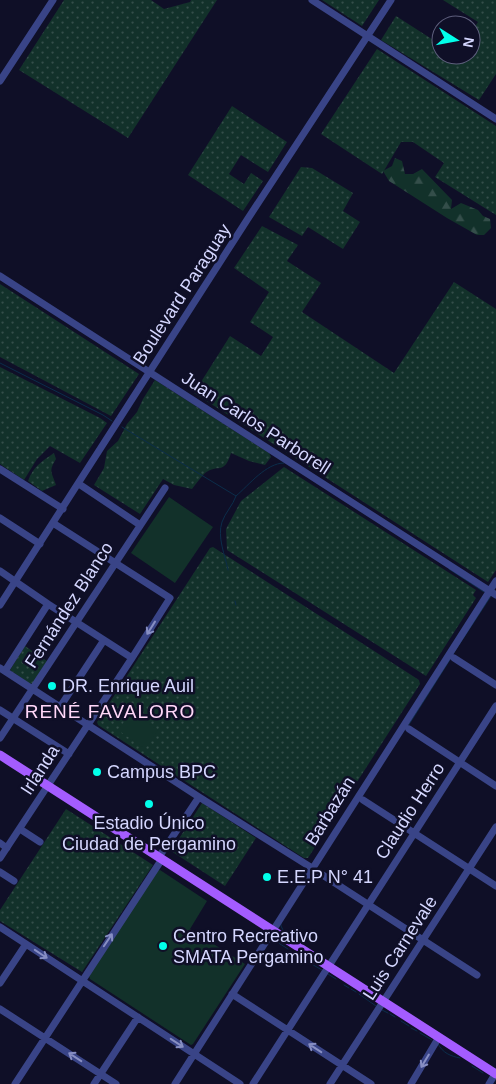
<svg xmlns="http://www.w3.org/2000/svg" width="496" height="1084" viewBox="0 0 496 1084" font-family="Helvetica,sans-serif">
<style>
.grass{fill:url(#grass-dots)}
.forest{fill:url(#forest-firs)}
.garden{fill:#12312a}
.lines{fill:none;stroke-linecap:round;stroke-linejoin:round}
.stream{stroke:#0b2d4a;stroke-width:1}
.minor{stroke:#394487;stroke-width:7}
.major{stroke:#a45cff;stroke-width:9}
.oneway{stroke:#878ec3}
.poi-dot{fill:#01ffea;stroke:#0f0f27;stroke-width:2}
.labels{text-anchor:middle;stroke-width:5;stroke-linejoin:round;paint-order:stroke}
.street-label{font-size:18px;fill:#d5d7ff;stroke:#0f0f27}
.poi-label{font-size:18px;fill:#d5d7ff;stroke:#0f0f27;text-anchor:start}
.neighbourhood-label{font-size:19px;letter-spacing:1px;fill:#ffd7f8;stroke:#0f0f27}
</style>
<defs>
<pattern id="grass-dots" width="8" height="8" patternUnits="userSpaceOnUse" patternTransform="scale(1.25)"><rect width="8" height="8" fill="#12312a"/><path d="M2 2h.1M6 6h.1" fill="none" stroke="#344e4a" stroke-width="1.8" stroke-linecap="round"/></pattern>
<pattern id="forest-firs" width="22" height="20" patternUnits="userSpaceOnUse" patternTransform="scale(1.25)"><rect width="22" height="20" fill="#12312a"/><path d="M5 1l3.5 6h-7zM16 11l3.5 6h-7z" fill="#344e4a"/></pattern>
</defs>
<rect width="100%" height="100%" fill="#0f0f27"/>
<path class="grass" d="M64,0H151L164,9L190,2L191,0H217L128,138L19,70Z
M322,0H379L362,26Z
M443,0H496V74L479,100L381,40L396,16L441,45V55H471V33L478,22Z
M377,49L496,126V215L435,177L444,163L413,142H401L382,174L321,134Z
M232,106L287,142L268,172L241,155L229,174L244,184L251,173L263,181L243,211L188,175Z
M301,167L312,168L353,193L343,211L360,222L343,249L308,227L302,236L269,217Z
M262,226L298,245L287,261L321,283L302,312L394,373L454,282L496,309V570L488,582L194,393L230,336L261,356L273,337L250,322L269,292L234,268Z
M0,284L139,374L111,416L0,357Z
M0,367L100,418L107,423L80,463L50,446L37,459L24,480L0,464Z
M155,380L269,453L271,457L265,465L249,461L231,453C224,476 218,463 205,473C200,478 196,484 192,489L174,485L163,479L140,514L94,485L104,468L107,451L118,441L127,424L137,412L143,399Z
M54,453L56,459C48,472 52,472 56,485L42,491L28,481C33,467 42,461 54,453Z
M284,467L476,590L473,595L476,598L426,676L227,550L226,529L241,501Z
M213,547L419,680L420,684L308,858H304L98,725L97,722L210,548Z
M25,646L47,661L33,683L30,684L10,670Z
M202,803L256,838L225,886L171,851Z
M66,809L153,865L82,972L0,921V910Z"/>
<path class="forest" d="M395,158L402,161L405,174H413L422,169L452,200L451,209L461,203L478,210L483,216L490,219L491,228L484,235H477L447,218L389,181L383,171L392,166Z"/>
<path class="garden" d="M169,497L213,527L175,583L131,553Z
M132,711L158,730L145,749L118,730Z
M160,870L207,901L190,929L245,964L193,1044L191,1045L90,979L89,976L157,871Z"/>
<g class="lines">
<path class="stream" d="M0,363L103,415L112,421
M122,427L236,496C233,505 225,513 222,522C217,537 225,555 228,570
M236,496C249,485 266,463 284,463
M449,569L484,592
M235,601L236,605
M453,654L491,596
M408,726L451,658
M281,923V926L284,932
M278,941L277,942L288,949
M291,951L299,956
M301,958L322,970
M328,974L336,979
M344,985L349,988
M351,989L356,992
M359,994L376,1006
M382,1010L388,1013
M390,1014L395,1017
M401,1021L409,1026
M411,1028L417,1031
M420,1033L432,1040
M438,1044C443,1053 450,1056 460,1058
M472,1066L483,1073"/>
<path class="minor" d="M312,0L496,119
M0,81L53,0
M0,276L496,595
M0,469L63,509
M79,484L140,525
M0,518L40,544
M0,571L48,604L132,658
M0,605L247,220L391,0
M454,658L496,685
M0,668L199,797L312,868
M5,671L48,604
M60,707L104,640
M0,710L69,754
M409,729L496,786
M0,738L165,488
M363,800L496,886
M20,829L40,842
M0,843L7,848
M159,857L199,797
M0,858L132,658L170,598L53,523
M0,872L14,881
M318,872L477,975
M0,927L240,1084
M0,983L26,944
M232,994L371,1084
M0,1009L116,1084
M15,1084L162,859
M94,1084L138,1017
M175,1084L496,581
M253,1084L496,706
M330,1084L496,827
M411,1084L439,1037
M489,1084L495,1074"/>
<path class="major" d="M0,755L496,1074"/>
</g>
<defs><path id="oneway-shaft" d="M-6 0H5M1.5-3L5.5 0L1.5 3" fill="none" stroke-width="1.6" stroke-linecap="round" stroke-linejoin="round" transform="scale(1.25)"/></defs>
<g class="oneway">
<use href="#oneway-shaft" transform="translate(151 628) rotate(122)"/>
<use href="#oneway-shaft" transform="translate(108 940) rotate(-56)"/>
<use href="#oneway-shaft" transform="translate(41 954) rotate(34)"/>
<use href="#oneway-shaft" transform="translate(177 1043) rotate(33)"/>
<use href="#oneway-shaft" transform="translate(315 1048) rotate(-147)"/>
<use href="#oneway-shaft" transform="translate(75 1057) rotate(-147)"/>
<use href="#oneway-shaft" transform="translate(425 1061) rotate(121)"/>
</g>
<g class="poi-dot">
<circle cx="52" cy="686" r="5"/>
<circle cx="97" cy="772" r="5"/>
<circle cx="149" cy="804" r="5"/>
<circle cx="267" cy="877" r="5"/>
<circle cx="163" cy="946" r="5"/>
</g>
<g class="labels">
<g class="street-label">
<text transform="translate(182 294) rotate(-57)" y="6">Boulevard Paraguay</text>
<text transform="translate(256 423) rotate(33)" y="6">Juan Carlos Parborell</text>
<text transform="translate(69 605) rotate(-57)" y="6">Fernández Blanco</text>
<text transform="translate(40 770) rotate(-57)" y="6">Irlanda</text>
<text transform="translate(330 811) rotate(-58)" y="6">Barbazán</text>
<text transform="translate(410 811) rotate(-57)" y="6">Claudio Herro</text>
<text transform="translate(400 948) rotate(-57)" y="6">Luis Carnevale</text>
</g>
<g class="poi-label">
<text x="62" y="692">DR. Enrique Auil</text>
<text x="107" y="778">Campus BPC</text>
<text x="149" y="829" text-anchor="middle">Estadio Único<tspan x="149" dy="21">Ciudad de Pergamino</tspan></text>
<text x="277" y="883">E.E.P N° 41</text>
<text x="173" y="942">Centro Recreativo<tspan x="173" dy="21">SMATA Pergamino</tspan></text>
</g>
<g class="neighbourhood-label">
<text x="110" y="718">RENÉ FAVALORO</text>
</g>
</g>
<g transform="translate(456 40) rotate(101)"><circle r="24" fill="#0f0f27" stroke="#5e5f7d"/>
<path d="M0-4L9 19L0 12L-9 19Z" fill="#01ffea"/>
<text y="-8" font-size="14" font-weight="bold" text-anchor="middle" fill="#d5d7ff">N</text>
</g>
</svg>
